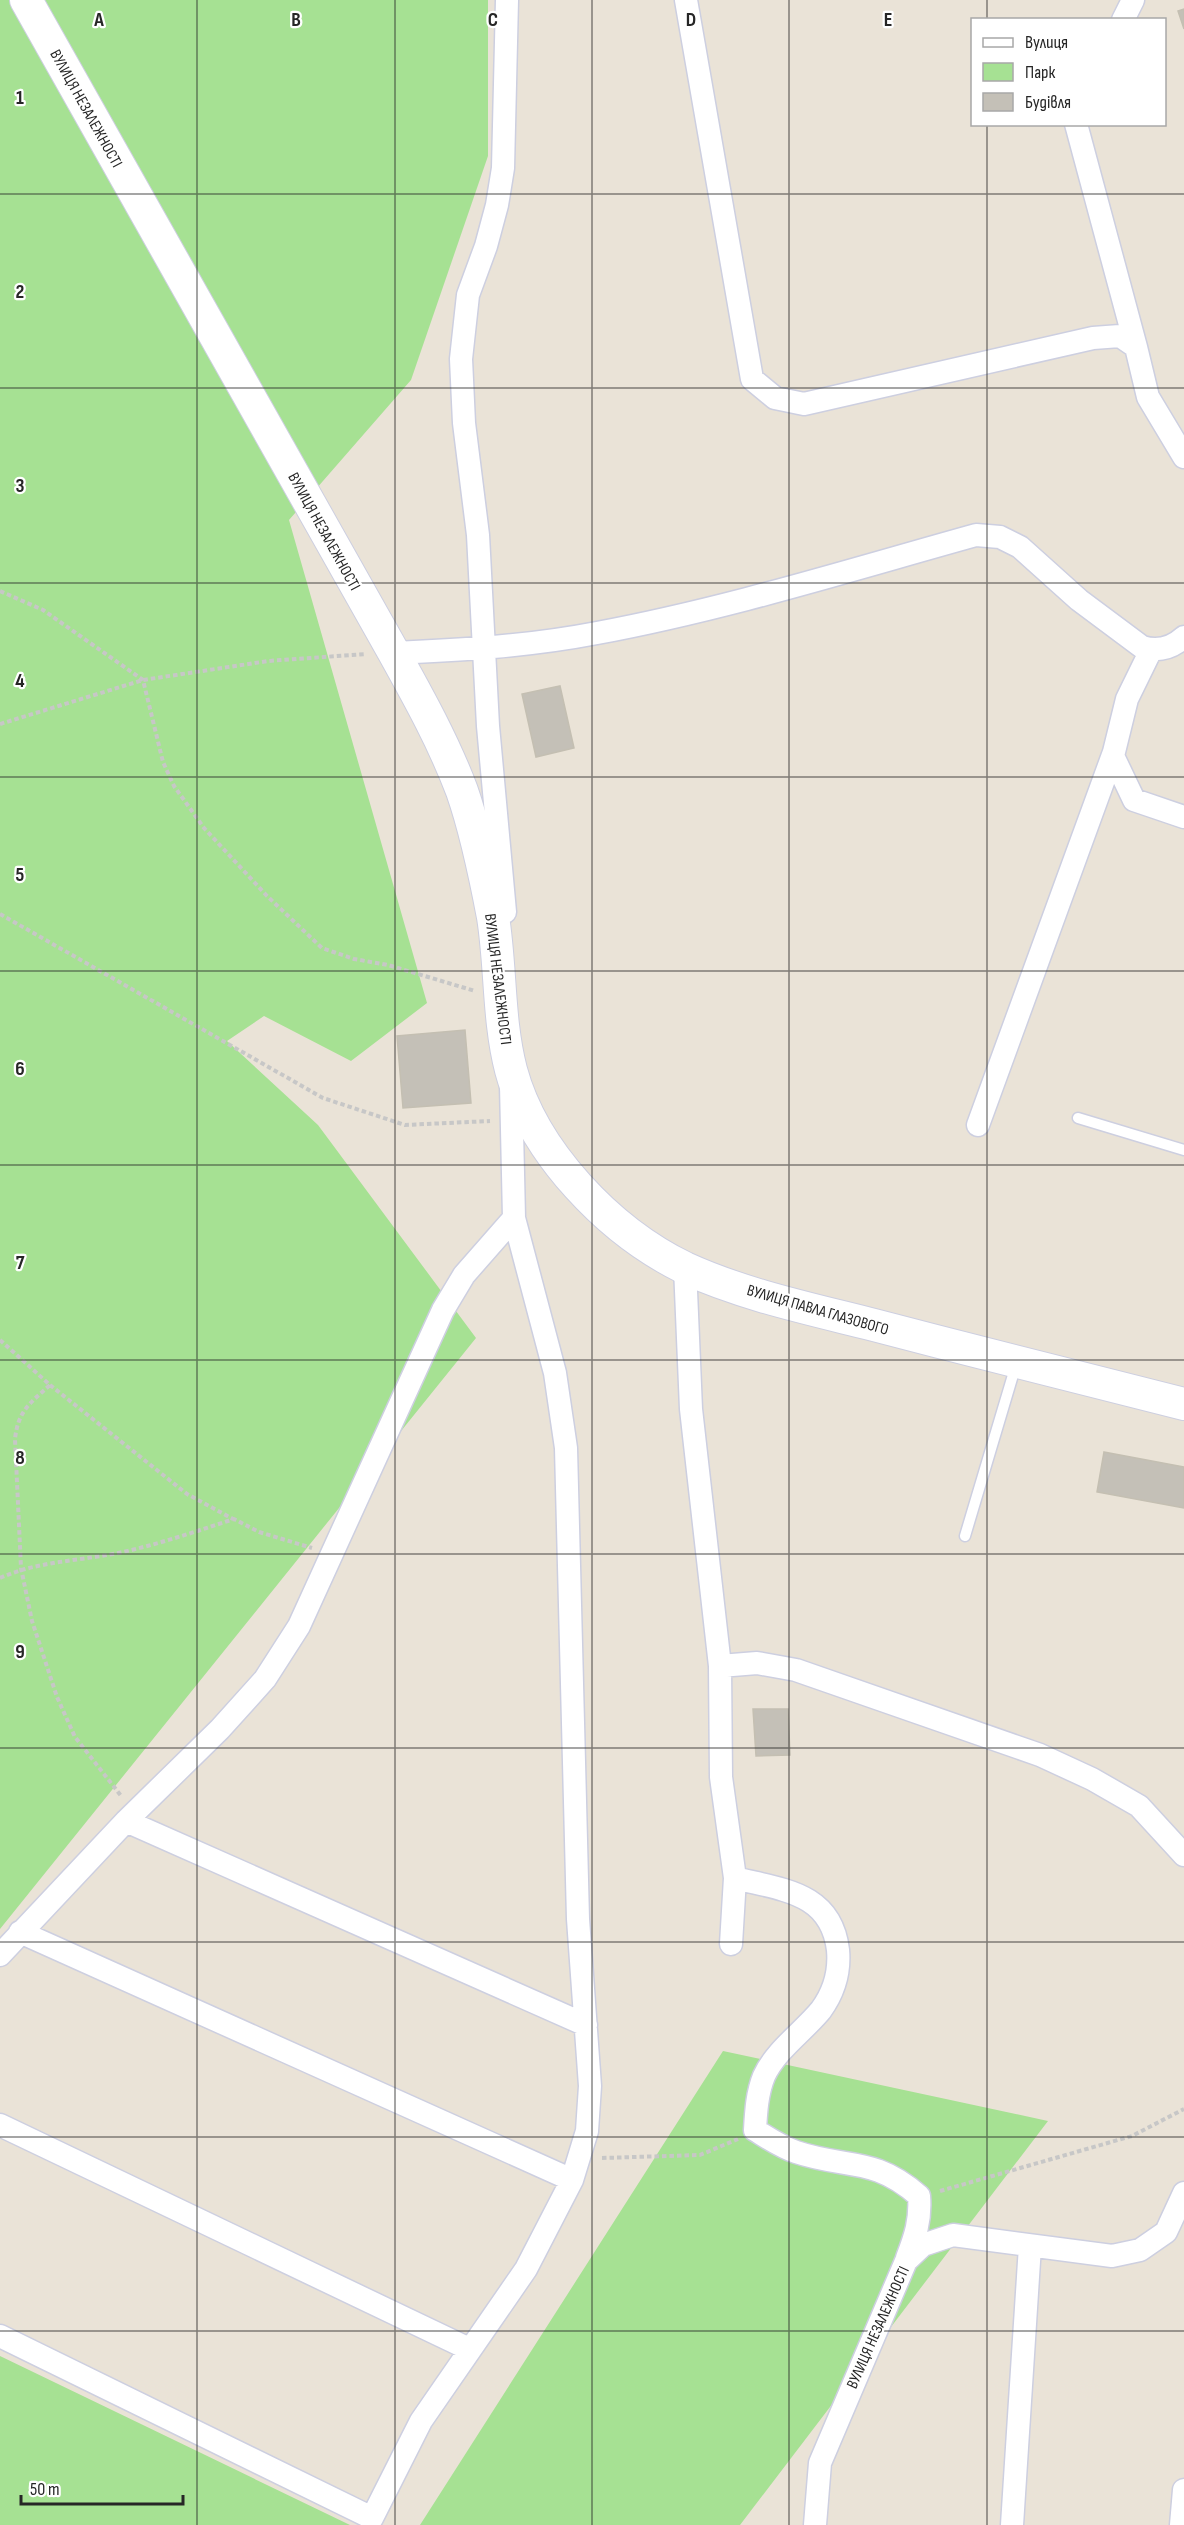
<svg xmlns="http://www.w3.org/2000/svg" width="1184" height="2525" viewBox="0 0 1184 2525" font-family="'Sofia Sans Condensed',sans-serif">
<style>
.green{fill:#a6e193}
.building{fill:#c4c0b7;stroke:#c4bfb2;stroke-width:1.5}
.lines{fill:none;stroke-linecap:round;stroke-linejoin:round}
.lane-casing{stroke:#cdcfe0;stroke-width:13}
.street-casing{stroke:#cdcfe0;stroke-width:25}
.secondary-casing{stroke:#cdcfe0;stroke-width:34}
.path{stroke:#c7c7c7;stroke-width:4;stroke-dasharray:4.5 3;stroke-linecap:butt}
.lane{stroke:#fff;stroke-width:10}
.street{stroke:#fff;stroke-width:22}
.secondary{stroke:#fff;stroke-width:32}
.grid{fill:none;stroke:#262626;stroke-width:1.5;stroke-opacity:0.55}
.labels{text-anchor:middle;stroke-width:4.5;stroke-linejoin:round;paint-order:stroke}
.street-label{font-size:16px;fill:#262626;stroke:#fff}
.grid-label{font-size:20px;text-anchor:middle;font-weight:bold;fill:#262626;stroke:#fff;stroke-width:4.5;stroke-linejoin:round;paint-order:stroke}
</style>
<rect width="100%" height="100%" fill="#eae3d7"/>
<path class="green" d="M0,0H488V156L411,380L289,520L427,1003L351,1061L264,1016L227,1041L318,1125L476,1338L0,1929Z
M723,2051L1048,2121L740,2525H420Z
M0,2356L350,2525H0Z"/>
<path class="building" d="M1184,9V29L1178,11Z
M560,686L574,748L536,757L522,694Z
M465,1030L471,1103L403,1108L397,1036Z
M1104,1452L1184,1467V1508L1097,1492Z
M753,1709H788L790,1755L756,1756Z"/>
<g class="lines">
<g class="lane-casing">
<path id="lane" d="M1078,1118L1184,1150
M965,1536L1016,1365"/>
</g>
<g class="street-casing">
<path id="street" d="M686,0L752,379L775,398L804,404L1093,338L1120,336L1136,347L1148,397L1184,457
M1123,20L1133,0
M1076,124L1136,347
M1151,650L1127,699L1113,756L1134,800L1184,817
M394,653C462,650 530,646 597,633C726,609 850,570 976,535L1000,537L1020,547L1079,600L1142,647C1158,652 1172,648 1184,637
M505,912L488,726L478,535L464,423L461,359L468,295L486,246L497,205L503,168L507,0
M978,1125L1114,752
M685,1267L691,1409L720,1666L721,1777L735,1878L731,1944
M720,1666L757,1663L796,1670L1040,1755L1092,1779L1139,1806L1184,1855
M126,1821L586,2025
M735,1878C782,1890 831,1892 838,1950C840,1972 834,1992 821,2010C803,2032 776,2050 764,2076C757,2093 756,2112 755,2130C768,2138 781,2147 796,2152C846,2169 874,2156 919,2196C921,2220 915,2237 907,2258
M20,1932L572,2180
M0,1955L126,1821L220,1729L265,1679L299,1626L443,1310L464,1275L514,1218
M0,2125L469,2349
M0,2336L372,2518L421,2421L526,2269L572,2180L587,2131L590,2086L578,1919L566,1448L555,1373L514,1218L511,1085
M815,2525L820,2463L906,2261L923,2245L953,2235L1112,2256L1140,2250L1166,2232L1184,2193
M1012,2525L1030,2246
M1181,2525L1184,2490"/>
</g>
<g class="secondary-casing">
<path id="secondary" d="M26,0L394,653C419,698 444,743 462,791C476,831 485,875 493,917C501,967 498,1020 511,1070C533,1152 609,1231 685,1268C744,1295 811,1309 874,1325C977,1352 1080,1378 1184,1404"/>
</g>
<path class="path" d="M0,591L43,610L143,680L163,762L174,786L204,828L267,896L322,948L354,959L388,965L475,991
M0,724L143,680L268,661L366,654
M0,914L323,1098L405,1125L490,1121
M0,1340L50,1385C30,1403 18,1411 15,1439L21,1568L32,1621L57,1697L75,1737L122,1797
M50,1385L187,1494L233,1519
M0,1578C36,1562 75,1561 113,1554C154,1546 194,1532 234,1519L259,1532L312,1548
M602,2158L700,2155L738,2139
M940,2191L1132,2136L1184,2109"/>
<use href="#lane" class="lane"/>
<use href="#street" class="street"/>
<use href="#secondary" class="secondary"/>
</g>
<path class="grid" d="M197,0V2525M395,0V2525M592,0V2525M789,0V2525M987,0V20M987,124V2525M0,194H1184M0,388H1184M0,583H1184M0,777H1184M0,971H1184M0,1165H1184M0,1360H1184M0,1554H1184M0,1748H1184M0,1942H1184M0,2137H1184M0,2331H1184"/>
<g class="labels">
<g class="street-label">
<text transform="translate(87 108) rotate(61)" y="6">ВУЛИЦЯ НЕЗАЛЕЖНОСТІ</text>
<text transform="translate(325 531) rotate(61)" y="6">ВУЛИЦЯ НЕЗАЛЕЖНОСТІ</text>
<text transform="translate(499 979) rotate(83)" y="6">ВУЛИЦЯ НЕЗАЛЕЖНОСТІ</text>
<text transform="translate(818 1309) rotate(16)" y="6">ВУЛИЦЯ ПАВЛА ГЛАЗОВОГО</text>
<text transform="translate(877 2327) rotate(-66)" y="6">ВУЛИЦЯ НЕЗАЛЕЖНОСТІ</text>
</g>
</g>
<g class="grid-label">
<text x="99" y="26">A</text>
<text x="296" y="26">B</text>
<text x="493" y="26">C</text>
<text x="691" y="26">D</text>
<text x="888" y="26">E</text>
<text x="20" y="104">1</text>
<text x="20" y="298">2</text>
<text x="20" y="492">3</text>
<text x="20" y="687">4</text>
<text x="20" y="881">5</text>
<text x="20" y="1075">6</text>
<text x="20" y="1269">7</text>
<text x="20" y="1464">8</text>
<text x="20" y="1658">9</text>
</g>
<rect x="971" y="18" width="195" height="108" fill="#ffffff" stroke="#a8a8a8" stroke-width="1.5"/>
<rect x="983" y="38" width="30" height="9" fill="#ffffff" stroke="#a8a8a8" stroke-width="1.5"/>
<text x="1025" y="48" font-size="18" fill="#262626">Вулиця</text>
<rect x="983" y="63" width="30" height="18" fill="#a6e193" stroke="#a8a8a8" stroke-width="1.5"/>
<text x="1025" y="78" font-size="18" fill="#262626">Парк</text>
<rect x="983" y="93" width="30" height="18" fill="#c4c0b7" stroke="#a8a8a8" stroke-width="1.5"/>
<text x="1025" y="108" font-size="18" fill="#262626">Будівля</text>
<path d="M21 2495v9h162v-9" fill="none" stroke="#262626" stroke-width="3"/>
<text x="30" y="2495" font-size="18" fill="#262626" stroke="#ffffff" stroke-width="4.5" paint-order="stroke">50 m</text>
</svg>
